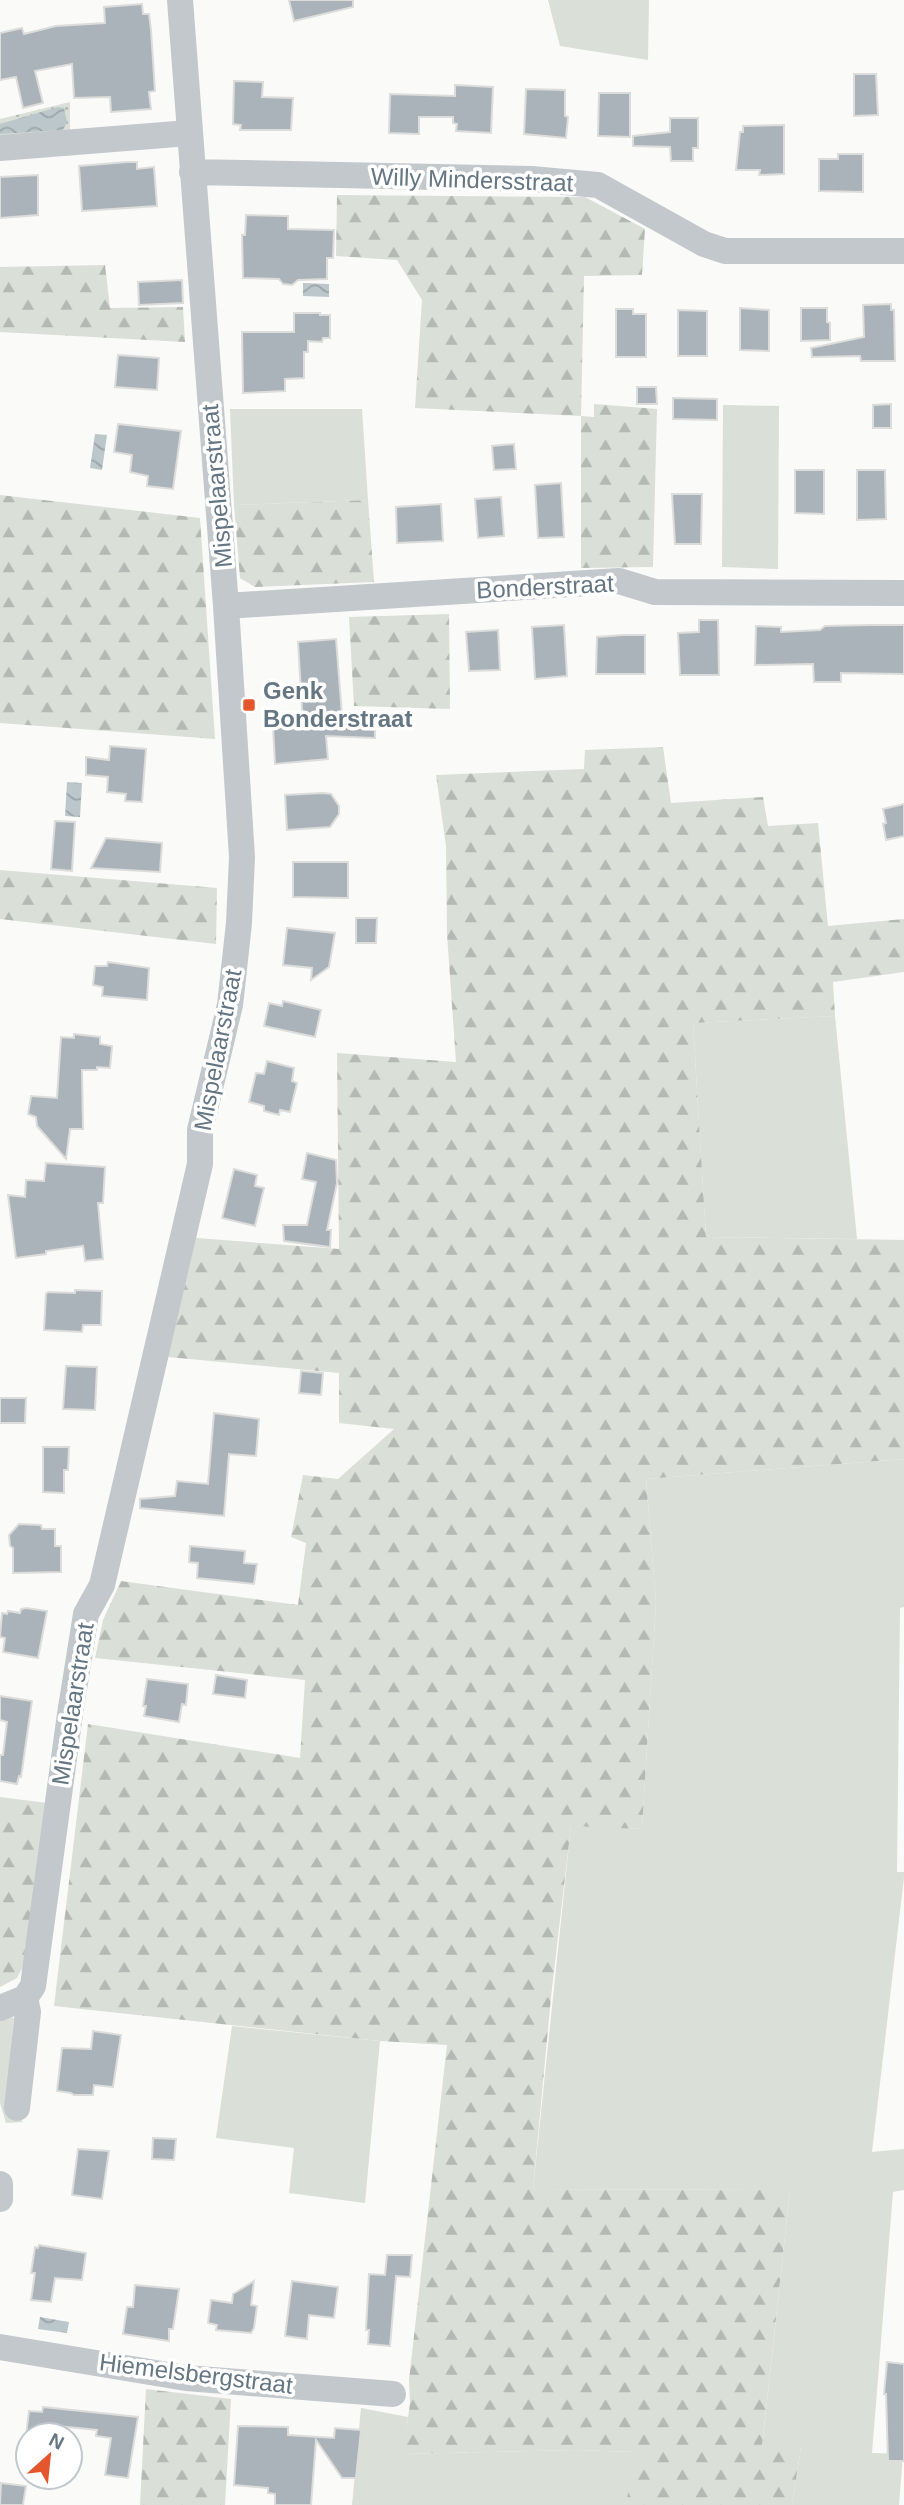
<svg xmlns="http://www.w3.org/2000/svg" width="904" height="2505" viewBox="0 0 904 2505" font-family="Arial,sans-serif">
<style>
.grass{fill:#dadfd7}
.forest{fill:url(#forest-firs)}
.garden{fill:url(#garden-dots)}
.water{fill:url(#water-waves)}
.building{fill:#aab3b9;stroke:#dcdcda;stroke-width:2}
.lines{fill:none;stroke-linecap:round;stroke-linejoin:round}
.minor{stroke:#c3c8cc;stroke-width:26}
.poi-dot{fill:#e4572e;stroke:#fff;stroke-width:2.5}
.labels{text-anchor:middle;stroke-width:7;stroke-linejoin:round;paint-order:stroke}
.street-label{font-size:24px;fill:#657683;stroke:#fff}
.poi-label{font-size:24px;font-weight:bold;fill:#657683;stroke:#fff;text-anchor:start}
</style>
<defs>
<pattern id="forest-firs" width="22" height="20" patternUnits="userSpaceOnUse" patternTransform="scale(1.75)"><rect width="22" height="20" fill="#dadfd7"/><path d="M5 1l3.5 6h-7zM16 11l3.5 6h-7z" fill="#b4b9b4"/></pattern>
<pattern id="garden-dots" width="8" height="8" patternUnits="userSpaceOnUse" patternTransform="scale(1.75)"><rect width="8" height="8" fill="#dadfd7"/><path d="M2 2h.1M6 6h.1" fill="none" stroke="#b4b9b4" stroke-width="1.8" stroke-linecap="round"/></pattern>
<pattern id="water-waves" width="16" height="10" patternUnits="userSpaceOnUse" patternTransform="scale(1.75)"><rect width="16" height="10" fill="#bbc7cb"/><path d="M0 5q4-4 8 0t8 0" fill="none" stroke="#9ca6aa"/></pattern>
</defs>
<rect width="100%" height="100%" fill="#fafaf8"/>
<path class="grass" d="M548,0H649L648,60L560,46Z
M723,405L779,406L778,569L722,567Z
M230,409H362L368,500L234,505Z
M835,1016L857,1239L706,1237L693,1023Z
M904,1459V1607L900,1608L897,1872H904V1877L872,2152L904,2149V2190L893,2192L872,2453L903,2454L899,2505H792L801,2447H762L790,2190L533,2189L571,1825L642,1829L656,1602L646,1479Z
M7,2016L14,2018L6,2104L23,2122L6,2123L0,2103V2018Z
M232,2026L380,2041L365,2203L289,2193L294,2148L216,2138Z
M361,2408L408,2417L404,2454L576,2450L635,2452L626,2505H352Z"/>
<path class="forest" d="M337,195L585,197L645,229L642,275L584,276L581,416L594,417V404L657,409L653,567L581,568V416L415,408L422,300L397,260L336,256Z
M105,265L110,308L183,307L185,342L0,332V267Z
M0,495L200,518L215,739L0,723Z
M368,500L374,582L255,587L240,578L234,505Z
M449,614L450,709L354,706L349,617Z
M663,747L671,803L763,797L768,826L818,823L828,926L904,919V972L833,982L835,1016L693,1023L706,1237L904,1240V1459L646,1479L656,1602L642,1829L571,1826L551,1997L533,2189L790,2190L762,2446L801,2447L792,2505H626L634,2452L576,2450L403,2454L410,2403L409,2380L447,2045L380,2041L54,2006L88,1724L300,1758L305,1680L95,1658L103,1620L121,1581L298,1605L306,1543L291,1537L303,1475L338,1479L394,1429L339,1423V1373L168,1357L196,1238L339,1249L337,1053L456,1062L447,934L446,846L436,775L584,769L585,750Z
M0,870L217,888L216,944L0,919Z
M0,1797L47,1803L24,1965L17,1978L0,1987Z
M146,2389L231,2399L225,2505H140Z"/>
<path class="garden" d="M70,102V134L0,140V119Z"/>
<path class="water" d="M58,107L64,108L67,122L63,130L0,134V124Z
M303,283L329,284V297L303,296Z
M95,434L107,435L102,470L90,468Z
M67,782L82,783L80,817L65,816Z
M40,2317L69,2322L67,2333L38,2329Z"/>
<path class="building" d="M289,0H353V7L294,21Z
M142,4L143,14H149L151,30L155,91L149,92L151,109L111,112L110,97L74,98L72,64L35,71L43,103L23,108L16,77L0,80V33L22,28L24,34L56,26L105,23L104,7Z
M854,74H876L878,115L854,116Z
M234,81L263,82L262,97L293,98L291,130H240L241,125L233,124Z
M455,85L493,87L491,133L456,131L457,124L453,123V117H419V134L389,133L390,94L455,96Z
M526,89L565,90V116L568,117L566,138L524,134Z
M599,93H630V137L598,136Z
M670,118H698V148H693V161H671L670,147L633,146V136L670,132Z
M784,125V174L759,175L760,170H736L740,132H743V126Z
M838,154H863V192L819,191V159H838Z
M127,162H137V169L154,167L157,206L82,211L79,166Z
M38,175V215L0,218V177Z
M246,215L288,216V229L334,230L333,258H327V279L298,280L292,285L283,284L279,279L243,278L242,235H245Z
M182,280L183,303L139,305L138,282Z
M891,304V310H894L895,361H861L860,356L812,357L811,348L864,337L863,305Z
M740,308L769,310V351L740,350Z
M801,308H827V322L830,323V340L801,341Z
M616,309H633V314H646V357H616Z
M678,310L707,311V356H678Z
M294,313H320V315H330V338H323L322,342L308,341V352H304V378L285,379V391L243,393L242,332H294Z
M118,355L159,358L157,390L115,387Z
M637,387H656L657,404H637Z
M673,398L717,399V420L673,419Z
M891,404V428H873V405Z
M118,424L181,431L173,489L147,486L148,476L130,472L132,455L114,452Z
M514,444L516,469L494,470L492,446Z
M795,470H824V514L795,513Z
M857,470H885L886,519L857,520Z
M561,483L564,537L538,538L535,485Z
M672,494H702L701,544H675Z
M501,497L504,536L478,538L475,499Z
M441,504L443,541L397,543L396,507Z
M699,620H718L719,675H680L678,633L699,632Z
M564,625L567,676L535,679L532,627Z
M871,625H904V674L841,673V682H814L813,664L755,665L756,626L781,627V632L820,630L825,626Z
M498,630L500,670L469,671L466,632Z
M623,635H645V674H596L597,637Z
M336,639L342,715L375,716V738L326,736L328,759L275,764L273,727L303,725L298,642Z
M110,746L146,749L142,802L125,801L126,794L107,792L108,777L86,775V757L109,760Z
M322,793L331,794L339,806V814L330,827L287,830L285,795Z
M904,804V836L886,840L883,824L886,823L883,809Z
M55,821L75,822L72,871L51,869Z
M106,838L162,843L160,872L91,868Z
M293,862H348V898L293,897Z
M356,918H377L376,943H356Z
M287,928L335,933L329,967L311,980L312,968L283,965Z
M108,962L149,968L147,1000L102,996L103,987L93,985L95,966H107Z
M283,1001L321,1010L315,1037L264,1026L269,1003L282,1006Z
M74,1034L100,1037V1044L112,1046L110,1068L97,1067V1070H82L83,1129H70L66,1159L37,1126L36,1117L28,1114L31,1096L57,1098L61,1037L74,1038Z
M267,1061L294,1068L292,1081L297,1083L290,1112L280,1110L279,1115L264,1111V1106L249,1102L256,1073L264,1074Z
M307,1153L336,1160L337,1183L327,1230H331L330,1247L284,1241L283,1225H307L316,1182L302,1179Z
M46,1163L105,1167L103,1203H98L103,1259L85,1261L83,1246L46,1251V1254L16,1258L8,1195L25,1197L26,1180L44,1181Z
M234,1169L257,1175L255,1186L264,1188L255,1226L222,1218Z
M75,1290L102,1291L101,1325H83L82,1332L44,1330L46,1294L48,1292L75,1293Z
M66,1366L97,1367L95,1410L63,1409Z
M301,1371L323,1373L321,1395L299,1393Z
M0,1398H26L25,1423H0Z
M214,1413L259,1419L256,1456L229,1454L224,1516L140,1508V1499L175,1496L177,1481L208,1484Z
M43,1447H69L68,1470H64V1493L43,1492Z
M19,1524L41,1525L42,1529H55V1546H61V1572L13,1573V1548L10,1546L9,1535Z
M190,1546L245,1551L244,1563L257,1564L254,1584L197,1578L198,1563L189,1562Z
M26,1608L47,1611L38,1658L3,1652L5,1638L0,1637L2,1613L7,1614L8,1611L20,1613L21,1609Z
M216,1675L247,1680L245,1698L213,1694Z
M147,1679L188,1684L186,1705L182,1704L179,1722L144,1716L146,1706H143Z
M0,1696L32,1701L21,1777L19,1776L17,1784L0,1781V1755H3L7,1722L0,1720Z
M93,2031L121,2035L113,2087L94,2085L93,2095H74L71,2093L57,2091L62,2048L91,2049Z
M153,2138L176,2139L174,2160L152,2159Z
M78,2149L109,2151L102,2199L72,2195Z
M39,2245L86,2253L82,2280L55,2278L51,2302L31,2300L35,2273H31L35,2247L38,2248Z
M387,2255H412L410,2277L396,2276L390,2346L368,2344L369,2330H366L369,2274L385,2275Z
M254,2281L251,2305L257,2306L254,2328L251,2333L216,2330L217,2325L208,2323L211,2300L232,2303L233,2294Z
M292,2281L338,2287L334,2318L309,2315L307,2339L285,2336Z
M135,2285L179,2289L173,2329H169V2341L123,2334L127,2307H133Z
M887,2362L904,2364V2461H888L886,2394H884Z
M43,2407L138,2417L128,2478L105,2475L111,2438L96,2436L97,2430L58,2426L57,2435H26L29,2411L42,2412Z
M238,2426L288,2427V2435L334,2438L335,2428L361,2430L356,2478H342L316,2440L311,2505H275V2494L268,2493V2488L234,2485Z
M1,2483L26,2486L23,2505H0Z"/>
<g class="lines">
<path class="minor" d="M0,148L189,133
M192,172L531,179L598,185L704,244L725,251H904
M226,606L619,581L655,592L904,593
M0,2008L25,1998L33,1986L70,1714L86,1614L102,1585L200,1164V1130L230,1005L239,923L242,857L226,606L180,0
M17,2108L28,2012L25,1998
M0,2184V2199
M0,2347L186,2378L393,2394"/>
</g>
<rect class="poi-dot" x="242" y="698" width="14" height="14" rx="3.5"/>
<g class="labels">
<g class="street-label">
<text transform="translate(472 180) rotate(2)" y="8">Willy Mindersstraat</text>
<text transform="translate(217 486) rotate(-95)" y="8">Mispelaarstraat</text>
<text transform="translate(545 587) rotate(-3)" y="8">Bonderstraat</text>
<text transform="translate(218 1050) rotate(-79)" y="8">Mispelaarstraat</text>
<text transform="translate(73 1704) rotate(-81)" y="8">Mispelaarstraat</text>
<text transform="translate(196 2374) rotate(7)" y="8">Hiemelsbergstraat</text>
</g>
<g class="poi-label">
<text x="263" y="699">Genk<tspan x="263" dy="28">Bonderstraat</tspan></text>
</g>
</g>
<g transform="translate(49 2456) rotate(27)"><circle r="33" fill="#ffffff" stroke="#c1c8cd" stroke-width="2"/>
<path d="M0-5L12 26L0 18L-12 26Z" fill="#e4572e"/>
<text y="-10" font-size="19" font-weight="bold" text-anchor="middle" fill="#657683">N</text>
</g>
</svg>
